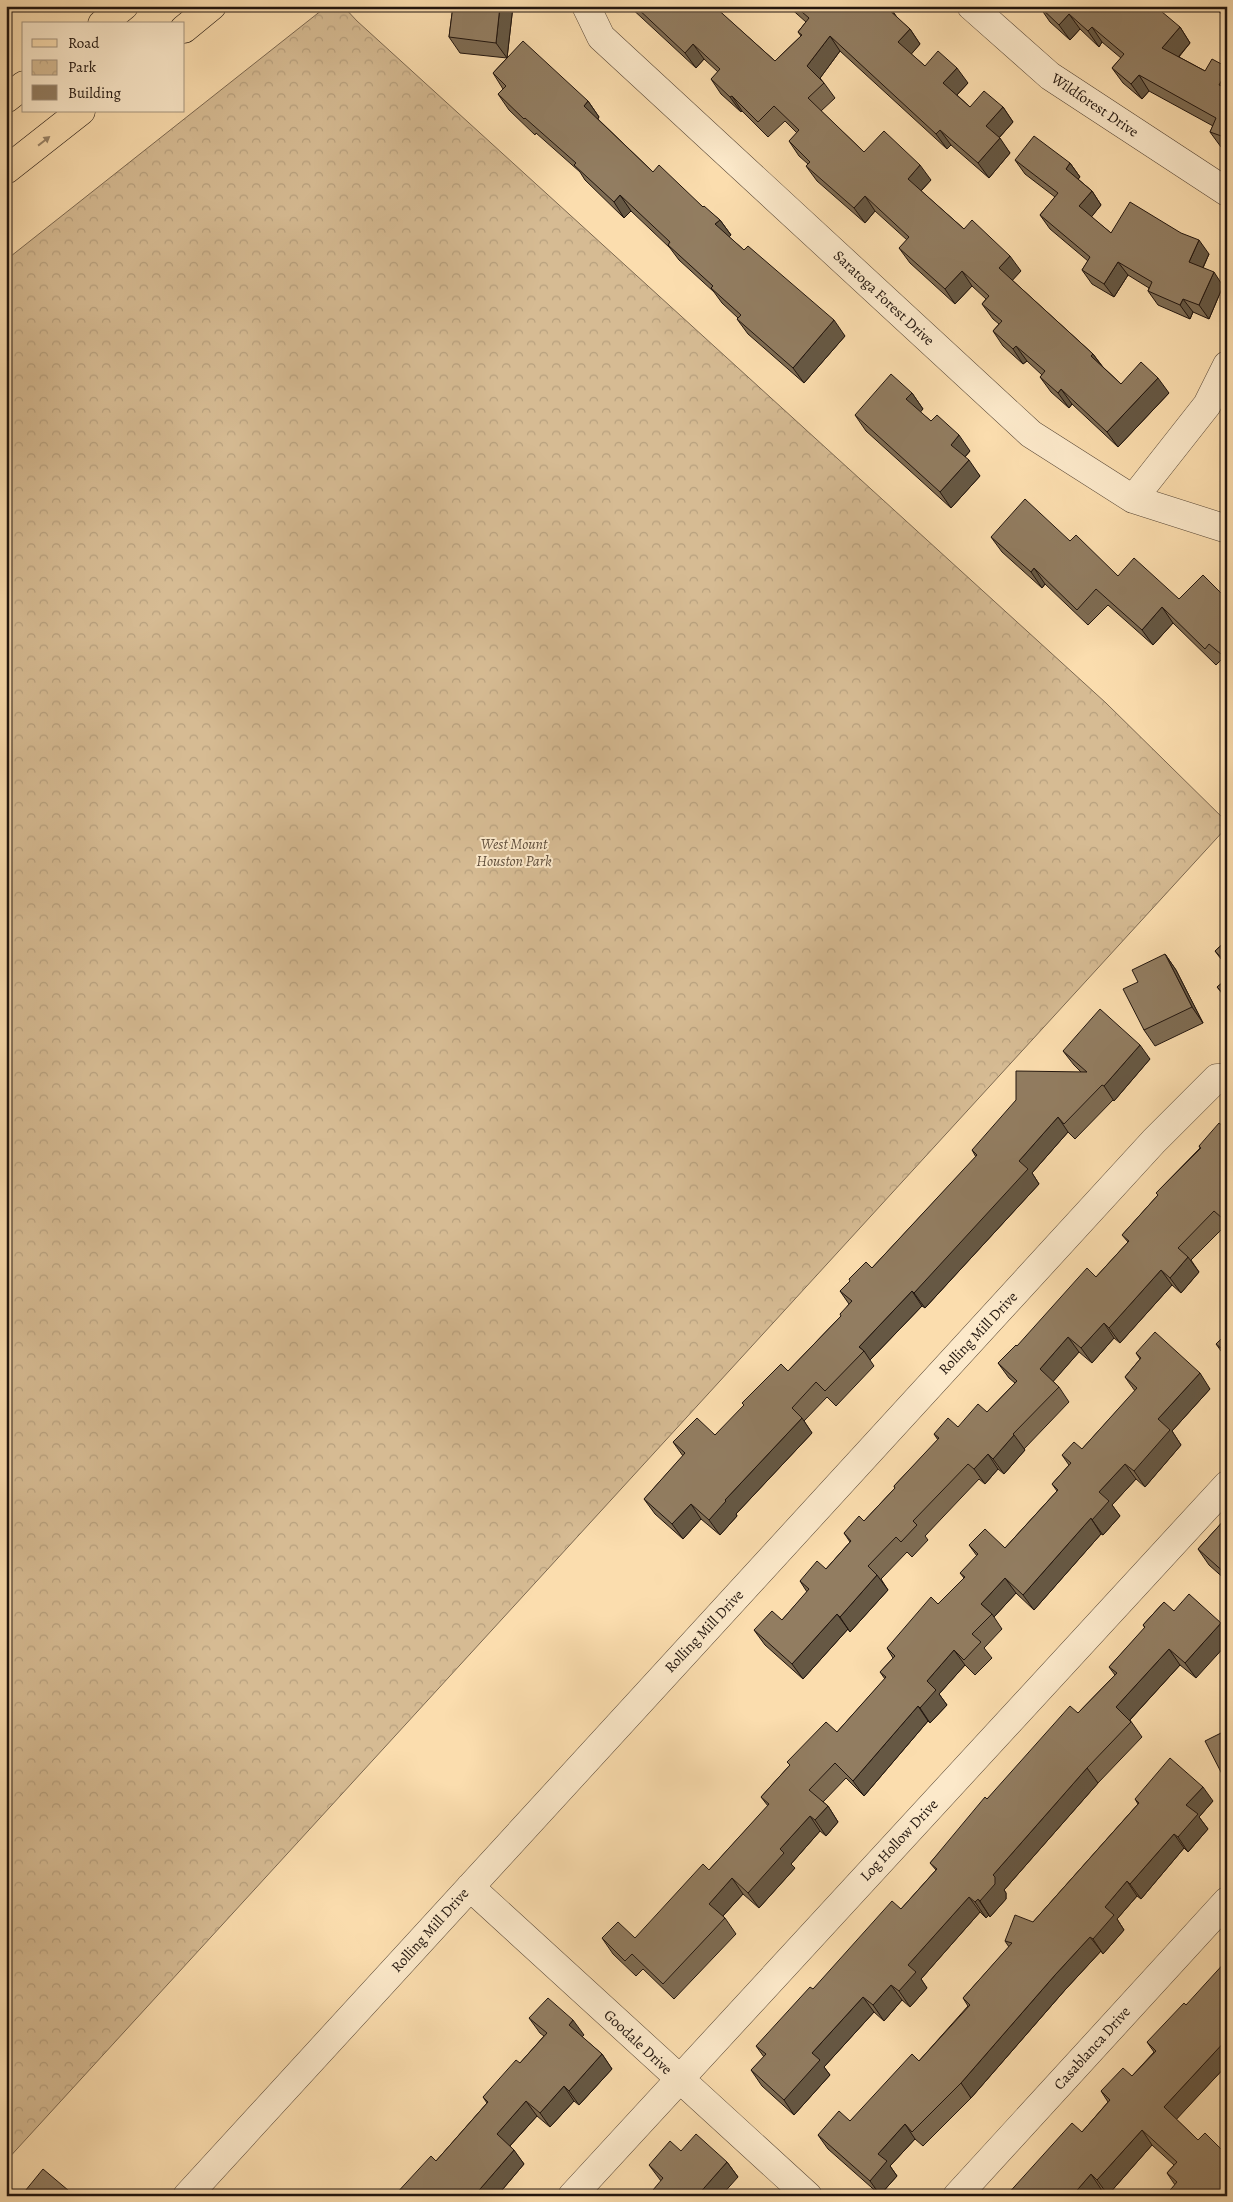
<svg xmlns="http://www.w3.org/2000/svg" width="1233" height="2202" viewBox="0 0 1233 2202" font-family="Alegreya,serif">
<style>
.park{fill:url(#park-crowns);stroke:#7c6850}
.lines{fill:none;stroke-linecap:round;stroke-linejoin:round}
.minor-casing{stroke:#584736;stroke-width:29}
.major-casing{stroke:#21150e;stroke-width:29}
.minor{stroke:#fce9ca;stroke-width:28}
.major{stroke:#fbddae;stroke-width:28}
.wall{fill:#7e6c53;stroke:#21150e}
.shaded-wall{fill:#665844;stroke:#21150e}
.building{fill:#927d61;stroke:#21150e}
.oneway{fill:#998366}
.labels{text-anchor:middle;stroke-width:4;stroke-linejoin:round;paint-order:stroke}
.street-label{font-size:15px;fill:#21150e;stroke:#fce9ca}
.park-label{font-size:15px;font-style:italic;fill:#604f3d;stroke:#fce9ca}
</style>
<defs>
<pattern id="park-crowns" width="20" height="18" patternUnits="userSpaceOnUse" patternTransform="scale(1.25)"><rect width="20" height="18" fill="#d6bb93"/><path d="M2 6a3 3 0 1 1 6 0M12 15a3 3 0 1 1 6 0" fill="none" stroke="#b7a07e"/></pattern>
</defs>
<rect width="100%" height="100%" fill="#fbddae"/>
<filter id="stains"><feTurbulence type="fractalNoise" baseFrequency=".004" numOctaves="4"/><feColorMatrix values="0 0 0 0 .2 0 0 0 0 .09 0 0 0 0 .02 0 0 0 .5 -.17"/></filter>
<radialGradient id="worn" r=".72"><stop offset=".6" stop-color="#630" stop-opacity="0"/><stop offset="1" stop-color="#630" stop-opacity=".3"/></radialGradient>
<path class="park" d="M327,6H343L357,21L1106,703L1227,822V827L6,2161V260Z"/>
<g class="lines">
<g class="minor-casing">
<path id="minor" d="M586,6L601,37L1031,434L1133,499L1227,529
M971,6L1050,76L1227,192
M1133,499L1207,405L1227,365
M470,1887L808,2196
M187,2196L1154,1141L1217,1078H1227
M572,2196L1227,1485
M957,2196L1227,1901"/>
</g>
<g class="major-casing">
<path id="major" d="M102,24L124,6
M184,29L212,6
M6,99L24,85
M6,170L81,111"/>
</g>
<use href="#minor" class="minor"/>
<use href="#major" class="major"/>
</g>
<path class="wall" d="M453,6H513L507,58L588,101L599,117L598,119L653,172L703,207L720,220L731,235L729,237L744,250L845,336L804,383L748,334L737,319L738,318L722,303L714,292L679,260L670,248L631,211L624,218L585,180L580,172L536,133L535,135L509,110L498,94L503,89L493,73L507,58L460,53L449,37Z
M629,6H721L723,9L720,12L775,61L801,36L798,32L806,22L788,6H889L897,18L910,29L920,44L911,54L925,66L968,83L957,95L970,107H1003L1013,122L999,138L1010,153L989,178L951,145L947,149L840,51L820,78L824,83L835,98L821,111L864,152L931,180L921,191L964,229L1021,271L1012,280L1093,354L1103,367L1121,384L1169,393L1118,447L1072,404L1069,408L1051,392L1040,377L1042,375L1027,361L1023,364L1003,346L993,331L999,324L993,319L982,304L986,299L972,286L955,304L910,263L899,248L907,240L875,211L865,223L817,181L806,166L808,164L799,156L789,141L797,133L785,121L768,137L742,111L741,112L721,94L711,79L718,72L704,59L696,68Z
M1039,6L1132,10L1180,27L1190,43L1179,57L1205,71L1227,67V149L1221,147L1210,132L1213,126L1149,91L1142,99L1123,83L1112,68L1121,58L1102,42L1099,47L1080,29L1070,40L1050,22Z
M1210,6H1227V17Z
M1015,160L1070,163L1080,177L1078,179L1092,191L1101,205L1091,217L1111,233L1209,254L1203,268L1223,286L1209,319L1193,312L1190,319L1158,305L1148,291L1149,288L1128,275L1114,297L1092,284L1082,270L1088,261L1050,229L1040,215L1055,197L1025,174Z
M912,393L923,409L920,412L931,421L970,451L965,457L980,476L951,508L866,431L855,415Z
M991,537L1070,541L1118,576L1179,599H1227V665L1221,660L1216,665L1173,623L1153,645L1108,605L1088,625L1045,584L1042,588L1002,552Z
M1227,940V967L1215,951Z
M1165,954L1176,970L1203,1023L1155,1046L1144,1030L1138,982Z
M1227,979V1000L1217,987Z
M1063,1051L1150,1059L1114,1101L1113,1100L1075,1139L1068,1132L1032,1173L1039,1184L925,1308L922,1306L870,1360L874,1366L836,1406L827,1397L804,1421L812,1433L736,1514L737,1516L720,1535L701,1519L683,1539L655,1514L644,1499L683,1456L673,1442L715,1435L788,1371L841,1316L849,1304L840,1291L872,1268L976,1157L972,1150L1081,1072L1074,1065Z
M1227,1129V1228L1225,1226L1191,1260L1199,1272L1181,1293L1172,1285L1120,1343L1114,1338L1092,1363L1079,1352L1053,1381L1059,1387L1069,1402L1024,1449L1025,1450L1004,1474L998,1469L985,1484L979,1479L925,1536L928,1540L912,1557L907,1552L881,1579L888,1590L850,1632L848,1629L803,1679L765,1645L754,1630L782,1620L807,1592L800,1581L826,1569L850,1542L844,1533L864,1521L895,1488L894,1486L938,1440L934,1434L958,1427L987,1412L1015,1383L1009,1378L998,1363L1096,1277L1128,1242L1122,1235L1158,1195L1156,1193L1200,1148L1199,1146Z
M1227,1333V1357L1224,1355L1216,1344Z
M1136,1353L1210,1389L1172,1431L1181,1445L1145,1487L1136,1479L1112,1505L1120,1516L1103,1535L1101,1534L1034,1610L1016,1593L994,1617L1002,1629L984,1648L992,1658L975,1675L965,1665L939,1694L947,1705L930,1723L928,1721L864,1796L846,1778L823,1802L828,1806L838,1822L826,1836L820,1831L791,1864L795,1868L759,1908L743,1894L723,1916L725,1918L736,1934L674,1999L643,1969L636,1976L613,1954L602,1938H635L709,1870L768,1806L761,1797L790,1765L787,1762L837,1732L885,1679L880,1672L893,1658L887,1648L938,1604L964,1578L960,1573L977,1556L969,1545L1005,1548L1057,1491L1052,1484L1069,1465L1062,1455L1082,1449L1135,1391L1125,1377L1140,1359Z
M1227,1517V1581L1209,1565L1198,1549Z
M1164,1602L1196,1678L1180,1665L1130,1720L1142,1737L1098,1783L1004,1890L1006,1893V1899L990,1917L989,1915L986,1918L980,1912L921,1979L927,1988L910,2007L902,2000L884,2021L874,2012L824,2067L830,2075L794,2115L762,2086L751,2070L764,2057L756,2046L813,1989L901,1909L936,1870L930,1863L987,1799L1078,1713L1115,1675L1109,1667L1145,1628L1143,1625Z
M1227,1730V1780L1222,1774Z
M1135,1799L1213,1801L1199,1817L1208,1829L1188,1852L1184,1848L1141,1899L1137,1896L1117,1919L1124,1930L1103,1954L1101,1951L1065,1990L971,2098L923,2146L915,2139L890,2166L897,2176L880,2195L828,2149L818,2135L850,2121L919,2061L968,2006L963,1998L1009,1947L1005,1941L1033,1922L1138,1804Z
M529,2018L584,2035L582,2037L602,2054L612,2069L579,2105L574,2101L550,2127L537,2116L510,2146L524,2164L497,2196H393L436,2161L487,2103L483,2097L520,2063L544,2036L540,2033Z
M1147,2042L1227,2065L1176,2119L1198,2140L1227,2155V2196H1165L1175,2185L1167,2173L1174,2165L1152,2145L1108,2195L1101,2189L1095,2196H1006L1082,2132L1108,2102L1101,2091L1132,2076L1154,2052Z
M681,2151L727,2162L738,2177L661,2181L649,2165Z"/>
<path class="shaded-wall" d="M500,6H513L507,58L496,43Z
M711,6H721L723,9L717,15Z
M887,6H889L899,20L886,7Z
M1069,14L1080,29L1070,40L1059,25Z
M1092,27L1102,42L1099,47L1088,31Z
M1180,27L1190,43L1173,63L1162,48Z
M910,29L920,44L908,58L898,42Z
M830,36L840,51L818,81L807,66Z
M693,44L704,59L696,68L685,53Z
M957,68L968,83L954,98L943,83Z
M1227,71V96L1219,85Z
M1139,75L1149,91L1142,99L1131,84Z
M732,96L742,111L741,112L730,97Z
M588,101L599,117L595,121L584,106Z
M1003,107L1013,122L996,141L986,126Z
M940,130L951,145L947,149L936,134Z
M1000,138L1010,153L989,178L978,163Z
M1070,163L1080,177L1075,183L1066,169Z
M920,165L931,180L918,194L908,179Z
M1092,191L1101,205L1089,220L1079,206Z
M620,195L631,211L624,218L614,202Z
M865,196L875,211L865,223L854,208Z
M720,220L731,235L726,240L715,224Z
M1199,240L1209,254L1199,276L1189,262Z
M1010,256L1021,271L1010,283L999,268Z
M1118,262L1128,275L1114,297L1104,284Z
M962,271L972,286L955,304L945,289Z
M1214,272L1223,286L1209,319L1199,305Z
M1183,299L1193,312L1190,319L1180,305Z
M834,320L845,336L804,383L793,368Z
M1016,346L1027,361L1023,364L1013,349Z
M1093,354L1104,369L1091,356Z
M1158,378L1169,393L1118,447L1107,432Z
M1061,389L1072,404L1069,408L1058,393Z
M912,393L923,409L918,415L906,399Z
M959,435L970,451L962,460L951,445Z
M969,460L980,476L951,508L940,492Z
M1034,568L1045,584L1042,588L1031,572Z
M1162,607L1173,623L1153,645L1142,630Z
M1165,954L1176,970L1203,1023L1192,1007Z
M1140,1045L1150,1059L1114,1101L1104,1086Z
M1058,1117L1068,1132L1032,1173L1039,1184L925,1308L914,1293L1019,1161Z
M1188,1257L1199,1272L1181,1293L1170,1278Z
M1161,1270L1172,1285L1120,1343L1109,1328Z
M912,1291L922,1306L870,1360L864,1351L859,1347Z
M1104,1323L1114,1338L1092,1363L1081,1348Z
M1068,1337L1079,1352L1051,1384L1040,1369Z
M1200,1373L1210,1389L1172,1431L1181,1445L1145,1487L1134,1471L1158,1419Z
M802,1418L812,1433L736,1514L737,1516L720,1535L709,1520L725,1500Z
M1014,1435L1025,1450L1004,1474L993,1459Z
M988,1454L998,1469L985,1484L974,1469Z
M1125,1464L1136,1479L1112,1505L1120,1516L1103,1535L1092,1520L1099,1492Z
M691,1504L701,1519L683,1539L672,1524Z
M1091,1518L1101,1534L1034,1610L1023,1595Z
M877,1575L888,1590L850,1632L840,1617Z
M1005,1578L1016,1593L994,1617L992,1614L981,1604Z
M837,1614L848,1629L803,1679L792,1664Z
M1221,1623L1227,1631V1644L1196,1678L1185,1663Z
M1169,1649L1180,1665L1127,1723L1116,1707Z
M954,1650L965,1665L939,1694L947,1705L930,1723L920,1708L927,1681Z
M918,1706L928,1721L864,1796L853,1781Z
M1087,1768L1098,1783L1004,1890L1006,1893V1899L990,1917L980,1901L993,1875Z
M1203,1787L1213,1801L1199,1817L1208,1829L1188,1852L1178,1837L1186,1805Z
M828,1806L838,1822L826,1836L815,1820Z
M810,1816L820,1831L791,1864L795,1868L759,1908L748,1893L780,1849Z
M1174,1834L1184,1848L1141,1899L1130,1884Z
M732,1878L743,1894L720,1919L709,1904Z
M1127,1881L1137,1896L1117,1919L1124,1930L1103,1954L1093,1939L1105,1907Z
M969,1897L980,1912L921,1979L927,1988L910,2007L899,1991L908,1965Z
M978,1899L989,1915L986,1918L975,1902Z
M1090,1937L1101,1951L1065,1990L971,2098L961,2083L1055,1975Z
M891,1985L902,2000L884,2021L873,2005Z
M863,1997L874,2012L824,2067L830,2075L794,2115L784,2100L812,2053Z
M573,2020L584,2035L579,2040L569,2025Z
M1227,2039V2065L1174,2122L1164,2107Z
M602,2054L612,2069L579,2105L569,2091Z
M564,2086L574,2101L550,2127L540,2113Z
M526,2101L537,2116L507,2149L497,2134Z
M905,2124L915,2139L890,2166L897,2176L880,2195L870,2181L878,2154Z
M1142,2130L1152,2145L1108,2195L1097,2180Z
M514,2150L524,2164L497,2196H474Z
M727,2162L738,2177L721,2196H697Z
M1091,2174L1101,2189L1095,2196H1072Z"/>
<path class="building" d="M453,6H500L496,43L449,37Z
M635,6H714L775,61L802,35L798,32L809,18L795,6H887L886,7L910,29L898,42L925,66L938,51L957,68L943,83L970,107L984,91L1003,107L986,126L1000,138L978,163L940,130L936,134L830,36L807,66L824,83L808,98L864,152L884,131L920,165L908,179L964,229L972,220L1010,256L999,268L1093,354L1091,356L1121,384L1141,362L1158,378L1107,432L1061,389L1058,393L1040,377L1045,371L1016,346L1013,349L993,331L1002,321L982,304L989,296L962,271L945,289L899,248L909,237L865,196L854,208L806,166L810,162L789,141L799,130L774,106L758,122L732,96L730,97L711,79L720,69L693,44L685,53Z
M1039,6H1128L1132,10L1136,6H1155L1180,27L1162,48L1205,71L1212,59L1227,67V71L1219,85L1227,88V138L1210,132L1216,118L1139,75L1131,84L1112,68L1124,54L1092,27L1088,31L1069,14L1059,25Z
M523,41L588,101L584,106L653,172L659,165L703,207L704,206L720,220L715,224L744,250L748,246L834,320L793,368L737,319L741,315L711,288L713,286L668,245L670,242L620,195L614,202L574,165L576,163L525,118L524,119L498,94L506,86L493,73Z
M1034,136L1070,163L1066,169L1092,191L1079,206L1111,233L1130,202L1181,233L1199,240L1189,262L1214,272L1199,305L1183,299L1180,305L1148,291L1152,282L1118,262L1104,284L1082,270L1090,257L1040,215L1058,193L1015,160Z
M891,374L912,393L906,399L931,421L937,415L959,435L951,445L969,460L940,492L855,415Z
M1227,463V476L1223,475Z
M1025,499L1070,541L1076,535L1118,576L1134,558L1179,599L1203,575L1227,599V659L1209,644L1205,649L1162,607L1142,630L1096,589L1077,610L1034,568L1031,572L991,537Z
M1227,940V964L1215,951Z
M1165,954L1192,1007L1144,1030L1123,989L1138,982L1132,970Z
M1227,979V997L1217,987Z
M1100,1009L1140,1045L1104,1086L1102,1085L1064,1124L1058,1117L1019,1161L1028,1169L914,1293L912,1291L859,1347L864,1351L825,1391L816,1382L792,1408L802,1418L725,1500L726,1501L709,1520L691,1504L672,1524L644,1499L685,1453L673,1442L697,1418L715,1435L744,1405L742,1403L781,1364L788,1371L841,1316L840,1314L852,1301L840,1291L850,1281L849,1279L866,1262L872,1268L977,1155L972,1150L1016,1100V1071L1087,1072L1063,1051Z
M1219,1123L1227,1129V1213L1222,1218L1214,1211L1178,1248L1188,1257L1170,1278L1161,1270L1109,1328L1104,1323L1081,1348L1068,1337L1040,1369L1059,1387L1013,1434L1014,1435L993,1459L988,1454L974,1469L968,1464L913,1521L917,1525L901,1542L896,1537L868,1566L877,1575L840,1617L837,1614L792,1664L754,1630L772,1611L782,1620L809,1589L800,1581L817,1561L826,1569L851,1541L844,1533L859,1516L864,1521L895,1488L894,1486L939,1438L934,1434L948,1418L958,1427L978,1404L987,1412L1017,1381L998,1363L1016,1345L1017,1346L1087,1268L1096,1277L1129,1241L1122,1235L1158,1195L1156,1193L1201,1148L1199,1146Z
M1155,1332L1200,1373L1158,1419L1170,1430L1134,1471L1125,1464L1099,1492L1109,1501L1092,1520L1091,1518L1023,1595L1005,1578L981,1604L992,1614L972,1634L981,1642L964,1660L954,1650L927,1681L936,1690L920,1708L918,1706L853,1781L835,1763L809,1790L828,1806L815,1820L810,1816L780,1849L784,1853L748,1893L732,1878L709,1904L725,1918L663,1984L632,1954L625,1961L602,1938L618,1922L635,1938L703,1864L709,1870L769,1804L761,1797L790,1765L787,1762L826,1722L837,1732L886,1677L880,1672L895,1656L887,1648L931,1597L938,1604L965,1577L960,1573L978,1554L969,1545L985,1529L1005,1548L1058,1490L1052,1484L1071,1463L1062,1455L1074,1442L1082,1449L1137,1388L1125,1377L1141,1358L1136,1353Z
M1227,1333V1353L1216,1344Z
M1227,1517V1575L1198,1549Z
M1189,1594L1221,1623L1185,1663L1169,1649L1116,1707L1131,1722L1087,1768L993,1875L995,1877V1884L980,1901L978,1899L975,1902L969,1897L908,1965L916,1972L899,1991L891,1985L873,2005L863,1997L812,2053L820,2060L784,2100L751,2070L766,2054L756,2046L810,1987L813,1989L892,1901L901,1909L937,1869L930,1863L985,1797L987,1799L1070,1706L1078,1713L1117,1673L1109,1667L1145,1627L1143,1625L1164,1602L1174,1611Z
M1227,1730V1772L1222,1774L1205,1741Z
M1170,1758L1203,1787L1186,1805L1198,1814L1178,1837L1174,1834L1130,1884L1127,1881L1105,1907L1114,1915L1093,1939L1090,1937L1055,1975L961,2083L912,2132L905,2124L878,2154L887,2161L870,2181L818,2135L839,2111L850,2121L912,2054L919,2061L970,2005L963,1998L1012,1943L1005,1941L1015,1915L1033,1922L1139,1803L1135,1799Z
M1227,1960V2039L1164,2107L1198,2140L1205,2133L1227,2155V2190L1222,2196L1217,2192L1213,2196H1165L1177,2182L1167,2173L1177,2162L1142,2130L1097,2180L1091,2174L1072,2196H1006L1072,2123L1082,2132L1110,2100L1101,2091L1123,2068L1132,2076L1156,2051L1147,2042L1184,2003L1186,2005Z
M548,1998L573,2020L569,2025L602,2054L569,2091L564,2086L540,2113L526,2101L497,2134L514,2150L474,2196H394L431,2156L436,2161L488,2102L483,2097L516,2060L520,2063L547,2033L529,2018Z
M696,2134L727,2162L697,2196H648L663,2178L649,2165L670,2141L681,2151Z
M43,2169L75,2196H21Z"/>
<defs><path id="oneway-solid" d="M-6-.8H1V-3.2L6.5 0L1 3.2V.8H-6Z" transform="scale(1.25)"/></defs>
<use class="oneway" href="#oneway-solid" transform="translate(44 141) rotate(-38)"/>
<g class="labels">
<g class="street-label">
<text transform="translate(1095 105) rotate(34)" y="5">Wildforest Drive</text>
<text transform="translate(884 298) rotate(43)" y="5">Saratoga Forest Drive</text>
<text transform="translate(978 1333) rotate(-47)" y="5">Rolling Mill Drive</text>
<text transform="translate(704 1631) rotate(-47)" y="5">Rolling Mill Drive</text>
<text transform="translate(899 1840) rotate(-47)" y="5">Log Hollow Drive</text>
<text transform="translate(430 1930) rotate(-48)" y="5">Rolling Mill Drive</text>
<text transform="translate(638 2042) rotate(43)" y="5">Goodale Drive</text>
<text transform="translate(1092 2048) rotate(-48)" y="5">Casablanca Drive</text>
</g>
<g class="park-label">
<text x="514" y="849">West Mount<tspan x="514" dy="17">Houston Park</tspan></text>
</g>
</g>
<rect width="1233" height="2202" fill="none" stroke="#fbddae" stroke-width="25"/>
<rect x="8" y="8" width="1218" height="2187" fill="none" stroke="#21150e" stroke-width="2.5"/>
<rect x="12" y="12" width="1208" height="2177" fill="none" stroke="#21150e"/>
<rect x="22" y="22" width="162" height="90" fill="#fce9ca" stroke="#a4947f"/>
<rect x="32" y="39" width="25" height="8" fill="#fbddae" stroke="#a4947f"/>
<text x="68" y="48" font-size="15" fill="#21150e">Road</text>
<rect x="32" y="60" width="25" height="15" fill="url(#park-crowns)" stroke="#a4947f"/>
<text x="68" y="72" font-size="15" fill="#21150e">Park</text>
<rect x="32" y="85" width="25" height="15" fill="#927d61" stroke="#a4947f"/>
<text x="68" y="98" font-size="15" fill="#21150e">Building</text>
<rect width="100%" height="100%" filter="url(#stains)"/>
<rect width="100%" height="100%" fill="url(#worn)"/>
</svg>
